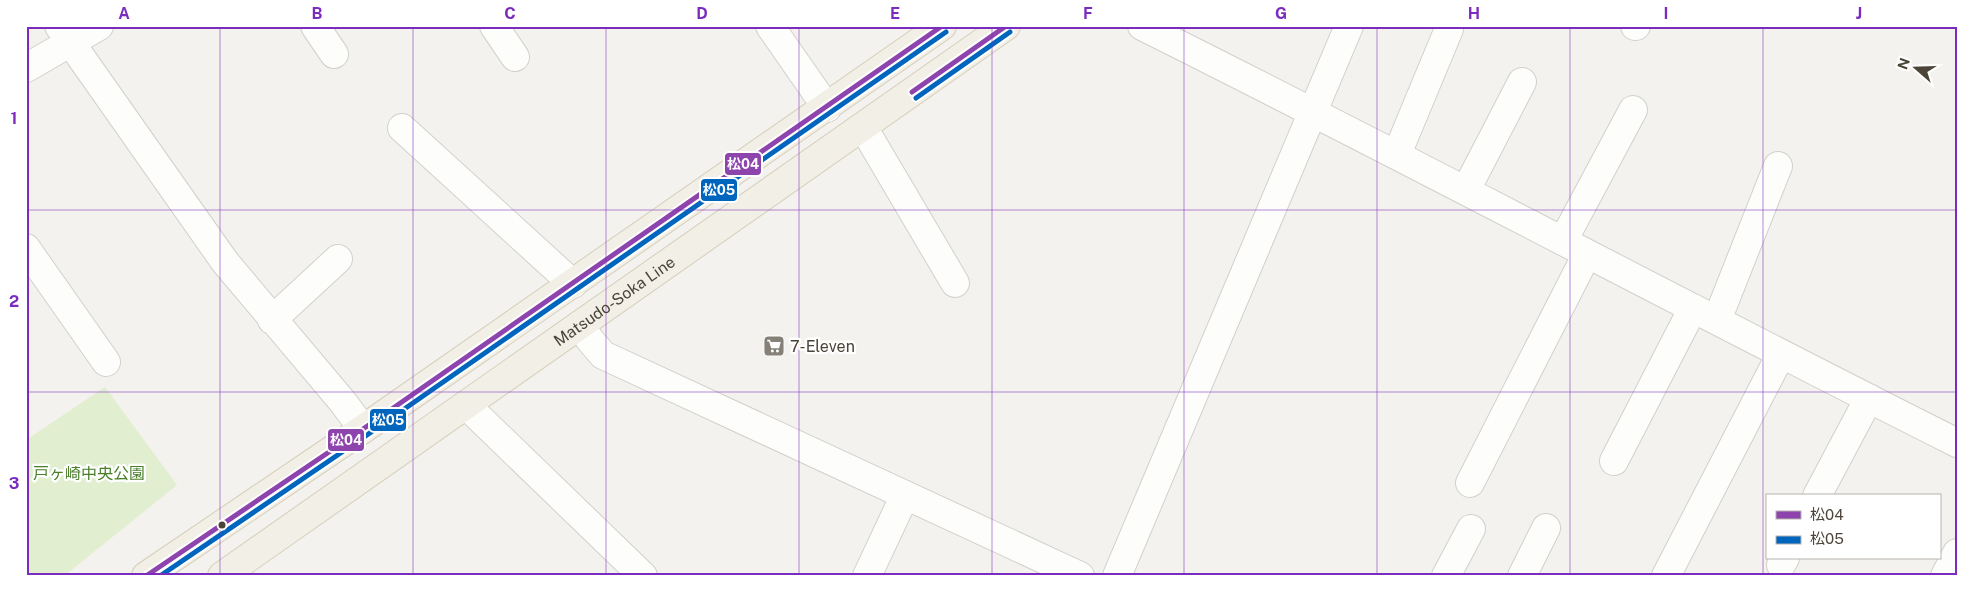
<svg xmlns="http://www.w3.org/2000/svg" width="1983" height="602" viewBox="0 0 1983 602" font-family="'Public Sans','Noto Sans JP',sans-serif">
<style>
.green{fill:#e1eecf}
.lines{fill:none;stroke-linecap:round;stroke-linejoin:round}
.minor-casing{stroke:#d2d0cb;stroke-width:30}
.major-casing{stroke:#d6cebb;stroke-width:30}
.minor{stroke:#fdfdfc;stroke-width:28}
.major{stroke:#f2efe6;stroke-width:28}
.bus-1-casing{stroke:#fff;stroke-width:9}
.bus-2-casing{stroke:#fff;stroke-width:9}
.bus-1{stroke:#8e44ad;stroke-width:5}
.bus-2{stroke:#0065bd;stroke-width:5}
.grid{fill:none;stroke:#7b2cbf;stroke-width:1;stroke-opacity:0.55}
.bus-dot{fill:#4b4439;stroke:#fff;stroke-width:2}
.labels{text-anchor:middle;stroke-width:4.5;stroke-linejoin:round;paint-order:stroke}
.street-label{font-size:16px;fill:#4b4439;stroke:#fff}
.poi-label{font-size:16px;fill:#4b4439;stroke:#fff;text-anchor:start}
.park-label{font-size:16px;fill:#4a7f2a;stroke:#fff}
.line-badge{stroke:#fff;stroke-width:2}
.badge-label{font-size:14px;text-anchor:middle;font-weight:bold;fill:#fff}
.neatline{fill:none;stroke:#7b2cbf;stroke-width:2}
.grid-label{font-size:16px;text-anchor:middle;font-weight:bold;fill:#7b2cbf}
</style>
<rect width="100%" height="100%" fill="#f4f2ee"/>
<path class="green" d="M105,387L177,485L64,576H26V440Z"/>
<g class="lines">
<g class="minor-casing">
<path id="minor" d="M59,26L225,262L342,401L363,429
M315,26L334,54
M494,26L515,57
M770,26L827,108
M1142,26C1415,162 1684,306 1957,443
M1635,26H1636
M26,68L99,26
M863,127L955,283
M402,128L573,284
M1397,154L1449,29
M1466,190L1522,82
M1563,241L1633,110
M26,248L106,362
M272,320L338,259
M1717,320L1778,166
M580,325L590,340L603,355L1080,576
M466,405L643,576
M1614,461L1693,308
M1470,483L1587,254
M1817,496L1869,398
M1781,565L1785,558
M867,576L905,495
M1117,576L1349,26
M1446,576L1471,529
M1522,576L1546,528
M1666,576L1781,354
M1945,576L1957,553"/>
</g>
<g class="major-casing">
<g id="major">
<path d="M146,576L363,429L942,26"/>
<path id="s1" d="M222,576L1006,26"/>
</g>
</g>
<use href="#minor" class="minor"/>
<use href="#major" class="major"/>
<g class="bus-1-casing">
<path id="bus-1" d="M912,92L1006,26
M146,576L363,429L942,26"/>
</g>
<g class="bus-2-casing">
<path id="bus-2" d="M916,98L1010,32
M160,576L367,435L946,32"/>
</g>
<use href="#bus-1" class="bus-1"/>
<use href="#bus-2" class="bus-2"/>
</g>
<path class="grid" d="M220,26V576M413,26V576M606,26V576M799,26V576M992,26V576M1184,26V576M1377,26V576M1570,26V576M1763,26V576M26,210H1957M26,392H1957"/>
<defs>
<g id="supermarket-square" transform="scale(1.125)"><rect x="-9" y="-9" width="18" height="18" rx="4" fill="#868178" stroke="#fff"/><path d="M-6-5.5h2.5l.6 2H6L4.5 2H-2.5L-4.4-4H-6ZM-1.5 3.2a1.3 1.3 0 1 0 .1 0ZM3 3.2a1.3 1.3 0 1 0 .1 0Z" fill="#fff"/></g>
</defs>
<g fill-rule="evenodd">
<use href="#supermarket-square" x="774" y="346"/>
</g>
<circle class="bus-dot" cx="222" cy="525" r="4.5"/>
<g class="labels">
<g class="street-label">
<text dy="6" stroke="none"><textPath href="#s1" startOffset="479">Matsudo-Soka Line</textPath></text>
</g>
<g class="poi-label">
<text x="790" y="352">7-Eleven</text>
</g>
<g class="park-label">
<text x="89" y="479">戸ヶ崎中央公園</text>
</g>
</g>
<g class="line-badge">
<rect x="724" y="152" width="38" height="24" rx="5" fill="#8e44ad"/>
<rect x="700" y="178" width="38" height="24" rx="5" fill="#0065bd"/>
<rect x="369" y="408" width="38" height="24" rx="5" fill="#0065bd"/>
<rect x="327" y="428" width="38" height="24" rx="5" fill="#8e44ad"/>
</g>
<g class="badge-label">
<text x="743" y="169">松04</text>
<text x="719" y="195">松05</text>
<text x="388" y="425">松05</text>
<text x="346" y="445">松04</text>
</g>
<rect width="1983" height="602" fill="none" stroke="#ffffff" stroke-width="55"/>
<rect x="1766" y="494" width="175" height="65" fill="#ffffff" stroke="#b7b4b0"/>
<rect x="1776" y="511" width="25" height="8" fill="#8e44ad" stroke="#b7b4b0"/>
<text x="1810" y="520" font-size="15" fill="#4b4439">松04</text>
<rect x="1776" y="536" width="25" height="8" fill="#0065bd" stroke="#b7b4b0"/>
<text x="1810" y="544" font-size="15" fill="#4b4439">松05</text>
<g transform="translate(1916 68) rotate(290)" stroke="#ffffff" stroke-width="4" paint-order="stroke">
<path d="M0-4L9 19L0 12L-9 19Z" fill="#4b4439"/>
<text y="-8" font-size="14" font-weight="bold" text-anchor="middle" fill="#4b4439">N</text>
</g>
<rect x="28" y="28" width="1928" height="546" class="neatline"/>
<g class="grid-label">
<text x="124" y="19">A</text>
<text x="317" y="19">B</text>
<text x="510" y="19">C</text>
<text x="702" y="19">D</text>
<text x="895" y="19">E</text>
<text x="1088" y="19">F</text>
<text x="1281" y="19">G</text>
<text x="1474" y="19">H</text>
<text x="1666" y="19">I</text>
<text x="1859" y="19">J</text>
<text x="14" y="124">1</text>
<text x="14" y="307">2</text>
<text x="14" y="489">3</text>
</g>
</svg>
